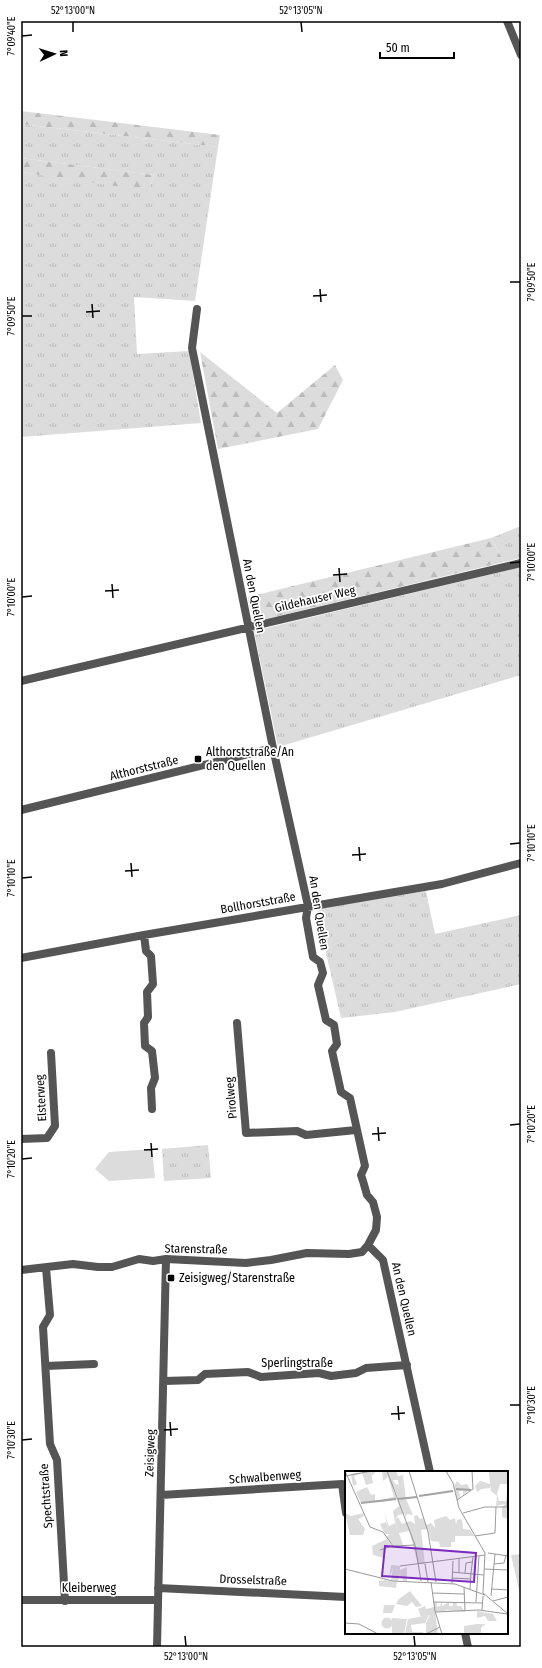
<svg xmlns="http://www.w3.org/2000/svg" width="542" height="1668" viewBox="0 0 542 1668" font-family="'Fira Sans Condensed',sans-serif">
<style>
.grass{fill:url(#grass-tufts)}
.forest{fill:url(#forest-firs)}
.pitch{fill:#dcdcdc}
.lines{fill:none;stroke-linecap:round;stroke-linejoin:round}
.minor{stroke:#555;stroke-width:8}
.ticks{fill:none;stroke:#000;stroke-width:1.5}
.poi-dot{fill:#000;stroke:#fff;stroke-width:1.5}
.labels{text-anchor:middle;stroke-width:3.5;stroke-linejoin:round;paint-order:stroke}
.street-label{font-size:12px;fill:#000;stroke:#fff}
.poi-label{font-size:12px;fill:#000;stroke:#fff;text-anchor:start}
.inset-river{fill:none;stroke:#a3a3a3;stroke-width:2}
.inset-road{fill:none;stroke:#999;stroke-width:1}
.view{fill:#7b2cbf;fill-opacity:0.15;stroke:#7b2cbf;stroke-width:2}
.inset-edge{fill:none;stroke:#000;stroke-width:2}
.neatline{fill:none;stroke:#000;stroke-width:1.5}
.ticks-label{font-size:10px;text-anchor:middle;fill:#000}
</style>
<defs>
<pattern id="grass-tufts" width="24" height="20" patternUnits="userSpaceOnUse"><rect width="24" height="20" fill="#dcdcdc"/><path d="M3 7l-1-3M5 7V3M7 7l1-3M15 17l-1-3M17 17v-4M19 17l1-3" fill="none" stroke="#bbb"/></pattern>
<pattern id="forest-firs" width="22" height="20" patternUnits="userSpaceOnUse"><rect width="22" height="20" fill="#dcdcdc"/><path d="M5 1l3.5 6h-7zM16 11l3.5 6h-7z" fill="#bbb"/></pattern>
</defs>
<rect width="100%" height="100%" fill="#fff"/>
<path class="grass" d="M21,124L218,147L195,301L134,297L137,354L189,351L201,423L21,437V172L149,190L154,175L21,158Z
M521,526V558L504,562L491,538Z
M521,567V675L278,747L254,631Z
M426,891L435,934L521,915V984L395,1012L341,1018L316,909Z
M208,1145L211,1178L164,1181L162,1149Z"/>
<path class="forest" d="M21,111L220,135L218,147L21,124Z
M21,158L154,175L149,191L21,172Z
M200,352L277,413L335,365L343,380L318,429L218,449Z
M491,538L504,562L253,622L248,597Z
M521,1554V1598L511,1555Z"/>
<path class="pitch" d="M152,1149L155,1178L109,1181L95,1169L109,1152Z"/>
<g class="lines">
<path class="minor" d="M507,21L521,55
M21,681L521,563
M21,810L273,748
M144,935L146,951L151,956L153,984L147,992L148,1017L144,1023L145,1046L152,1051L155,1078L151,1088L152,1109
M21,958L144,935L442,884L521,863
M237,1023L246,1133L297,1131L306,1135L356,1130
M21,1139L47,1138L55,1126L51,1053
M368,1245L383,1260L430,1472
M46,1268L50,1315L43,1327L50,1444L57,1460L65,1601
M21,1270L73,1264L98,1267H112L139,1259L153,1261L166,1259L246,1263L271,1260L307,1253L349,1254L362,1252L368,1245L376,1230L377,1217L373,1202L367,1195L363,1181L361,1175L365,1166L350,1098L341,1092L332,1051L337,1044L334,1025L326,1020L318,985L323,973L320,962L313,957L306,918L308,906L273,748L192,348L197,309
M46,1366L94,1364
M164,1381L198,1380L205,1374L248,1372L261,1377L319,1373L331,1376L356,1373L366,1368L407,1365
M161,1495L342,1484L346,1513
M158,1588L346,1597
M21,1600H158
M465,1633L468,1647
M157,1647L166,1259"/>
</g>
<path class="ticks" d="M73,22V32M301,22L302,32M22,36L32,35M510,282H520M320,289L321,302M313,296L327,295M92,304L93,318M86,312L100,311M22,316H32M510,563L520,562M339,568L340,582M333,575L347,574M112,584L113,598M105,591L119,590M22,597L32,596M510,844L520,843M359,847L360,861M352,855L366,854M131,863L132,877M125,871L139,870M22,878L32,877M510,1125L520,1124M378,1127L379,1141M372,1134L386,1133M151,1143L152,1157M144,1150L158,1149M22,1159L32,1158M510,1405H520M398,1406L399,1420M391,1414L405,1413M170,1422L171,1436M164,1430L178,1429M22,1440L32,1439M185,1636L186,1646M414,1636L415,1646"/>
<g class="poi-dot">
<rect x="194" y="755" width="8" height="8" rx="2"/>
<rect x="167" y="1274" width="8" height="8" rx="2"/>
</g>
<g class="labels">
<g class="street-label">
<text transform="translate(254 596) rotate(79)" y="4">An den Quellen</text>
<text transform="translate(315 599) rotate(-13)" y="4">Gildehauser Weg</text>
<text transform="translate(144 768) rotate(-14)" y="4">Althorststraße</text>
<text transform="translate(258 903) rotate(-10)" y="4">Bollhorststraße</text>
<text transform="translate(319 913) rotate(81)" y="4">An den Quellen</text>
<text transform="translate(41 1098) rotate(-93)" y="4">Elsterweg</text>
<text transform="translate(231 1098) rotate(-95)" y="4">Pirolweg</text>
<text transform="translate(196 1249) rotate(1)" y="4">Starenstraße</text>
<text transform="translate(404 1299) rotate(77)" y="4">An den Quellen</text>
<text x="297" y="1367">Sperlingstraße</text>
<text transform="translate(150 1453) rotate(-88)" y="4">Zeisigweg</text>
<text transform="translate(265 1477) rotate(-4)" y="4">Schwalbenweg</text>
<text transform="translate(46 1496) rotate(-94)" y="4">Spechtstraße</text>
<text transform="translate(253 1580) rotate(2)" y="4">Drosselstraße</text>
<text x="89" y="1592">Kleiberweg</text>
</g>
<g class="poi-label">
<text x="206" y="756">Althorststraße/An<tspan x="206" dy="14">den Quellen</tspan></text>
<text x="179" y="1282">Zeisigweg/Starenstraße</text>
</g>
</g>
<g transform="translate(345 1471)">
<rect width="163" height="163" fill="#fff"/>
<path d="M26,0L28,12L21,14L17,2L9,5L12,13L8,15L6,3ZM42,0H51L53,5L58,4L61,28L68,44L62,43L61,46L49,17L54,16L53,9H47ZM144,0H162L163,13H155L152,23L154,30H162L163,48L157,46V36L160,33L151,35L152,25L146,20L145,14V17L136,18L132,21L130,15L135,10L145,13ZM112,10L116,14L122,13L125,18L118,24V20H114L115,25L112,29L109,15ZM22,16L26,24L30,23V31L51,25L52,28L38,31L16,32L11,21ZM0,42L6,45L19,42L18,46L13,48L20,58L18,64H5ZM72,44L75,48L78,47L81,54L86,52L90,57L89,49L101,45L105,49L110,47L111,54L112,49L117,48L118,58L125,59L129,65H110V71H106V76H95L94,71L86,70L83,58L76,59L80,93H73L64,60L54,62L58,74L49,75L41,66L45,63H40L35,53L41,51L43,56L50,53L52,59L50,49L53,46L57,53L65,50L70,53L69,45ZM42,68L47,75L39,78V87L28,84L27,75ZM46,94L55,95V99L62,96V110H58L57,106H54L53,110L46,109L48,97L44,108ZM40,109L52,111L51,117L34,115V110ZM65,120L77,135L71,136L67,131L62,135L51,133L54,128ZM92,131V136L95,135L97,131V135L104,131V135H108V131H111L112,135H116L120,141L99,139L101,140L90,141L93,163H81V152L85,144L76,146L73,138L80,135L81,138L89,136V132ZM39,134H50L47,142H38ZM132,140L148,143L152,150H143L140,145L132,147ZM36.5 152a5.5 5.5 0 1 1 11 0a5.5 5.5 0 1 1-11 0Z" fill="#dcdcdc"/>
<path d="M26,0H42L51,14L53,13L54,16L48,18L51,25L49,26L43,6L38,10L37,0H31L27,5ZM52,28H54L62,50L59,43L53,44L50,49L52,59L50,53L43,56L39,42L44,55L50,52L48,40L54,35ZM84,144L80,152L66,154L67,161H78V163H60L63,148ZM47,147L62,148L59,163H47ZM132,153H140L136,157V163H119V155Z" fill="#dcdcdc"/>
<path class="inset-river" d="M111,18L126,19M74,25L108,20M53,28L72,26M16,32L51,28"/>
<path class="inset-road" d="M0,0L25,56L38,61L48,75L70,74M42,0L70,74L76,110M64,0L83,61L91,111M101,0L108,12L114,37L140,82L138,122L163,143M0,5L27,0M112,29L128,18L127,0M162,36L163,0M118,42L140,36H163M130,65L150,62L151,36M35,79L47,75M143,82L163,85M80,93L83,111M149,93L159,92L161,84M55,95L140,84M0,98L48,110L110,113L140,124M139,98L163,99M107,101L139,104M114,101V88M120,102L121,92L127,91M126,102L128,86M107,107L126,108M86,111L90,140L97,163M107,113L108,90M119,116L120,140M125,118L126,102M146,118L163,119M87,122L119,123M146,125L150,83M148,130L163,126M88,131L138,132M131,131L134,85M137,139L138,125M91,141L134,139L162,143M0,152L14,153L33,163M81,163L95,156"/>
<path class="view" d="M40,75L131,82L129,111L37,105Z"/>
<rect width="163" height="163" class="inset-edge"/>
</g>
<rect width="542" height="1668" fill="none" stroke="#ffffff" stroke-width="44"/>
<g transform="translate(54 54) rotate(86)" stroke="#ffffff" stroke-width="3" paint-order="stroke">
<path d="M0-3L7 15L0 10L-7 15Z" fill="#000000"/>
<text y="-6" font-size="11" font-weight="bold" text-anchor="middle" fill="#000000">N</text>
</g>
<path d="M380 52v6h74v-6" fill="none" stroke="#000000" stroke-width="2"/>
<text x="386" y="52" font-size="12" fill="#000000" stroke="#ffffff" stroke-width="3" paint-order="stroke">50 m</text>
<rect x="22" y="22" width="498" height="1624" class="neatline"/>
<g class="ticks-label">
<text x="73" y="14">52°13'00"N</text>
<text x="301" y="14">52°13'05"N</text>
<text transform="translate(11 36) rotate(-90)" y="4">7°09'40"E</text>
<text transform="translate(531 282) rotate(-90)" y="4">7°09'50"E</text>
<text transform="translate(11 316) rotate(-90)" y="4">7°09'50"E</text>
<text transform="translate(531 562) rotate(-90)" y="4">7°10'00"E</text>
<text transform="translate(11 597) rotate(-90)" y="4">7°10'00"E</text>
<text transform="translate(531 843) rotate(-90)" y="4">7°10'10"E</text>
<text transform="translate(11 878) rotate(-90)" y="4">7°10'10"E</text>
<text transform="translate(531 1124) rotate(-90)" y="4">7°10'20"E</text>
<text transform="translate(11 1159) rotate(-90)" y="4">7°10'20"E</text>
<text transform="translate(531 1405) rotate(-90)" y="4">7°10'30"E</text>
<text transform="translate(11 1440) rotate(-90)" y="4">7°10'30"E</text>
<text x="186" y="1660">52°13'00"N</text>
<text x="415" y="1660">52°13'05"N</text>
</g>
</svg>
